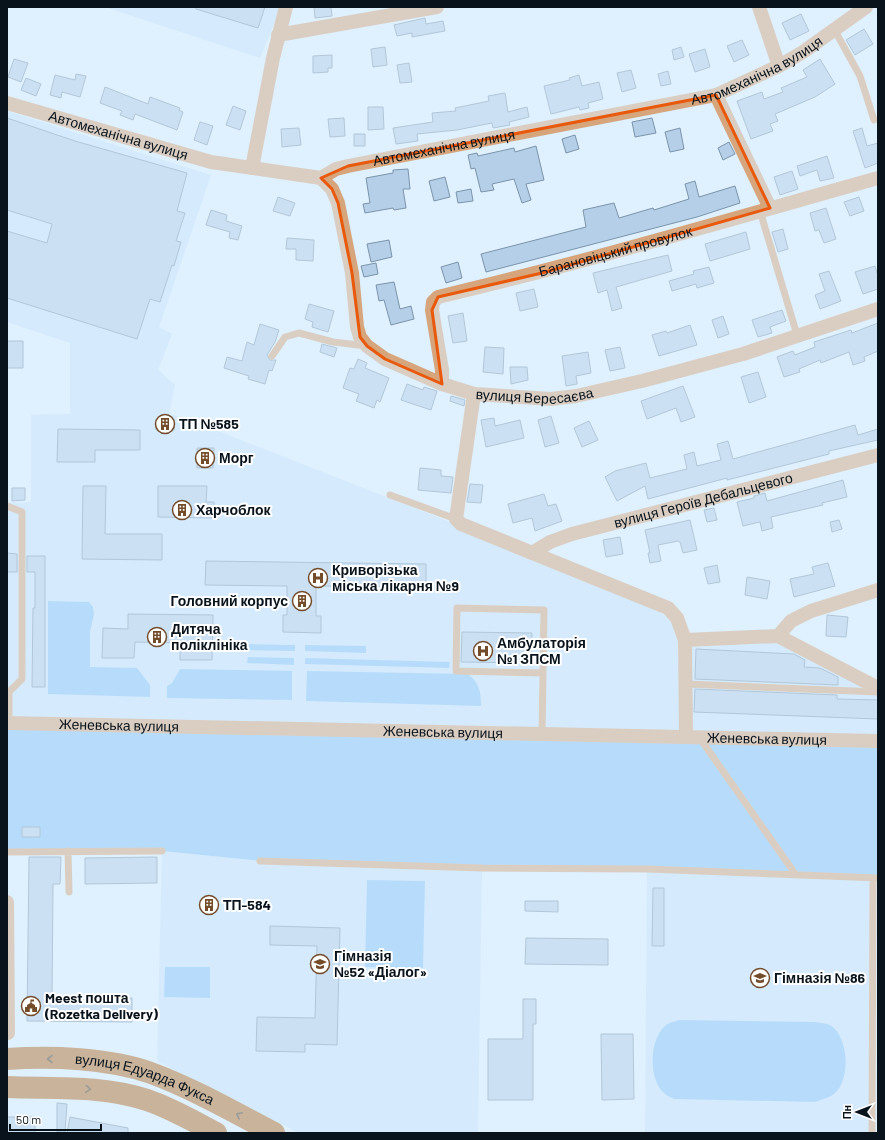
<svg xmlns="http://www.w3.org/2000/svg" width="885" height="1140" viewBox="0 0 885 1140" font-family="Barlow,sans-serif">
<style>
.built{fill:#c9e4fc}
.green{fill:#88c4f8}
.building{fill:#b4cfe7;stroke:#7b94ab}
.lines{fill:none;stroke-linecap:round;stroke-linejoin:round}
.lane{stroke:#d6a57c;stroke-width:7}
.street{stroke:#d6a57c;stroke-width:14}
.primary{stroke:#b06a25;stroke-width:22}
.oneway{stroke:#4c361f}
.marked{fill:none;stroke:#e8590c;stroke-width:3;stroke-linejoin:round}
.labels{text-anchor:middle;stroke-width:4;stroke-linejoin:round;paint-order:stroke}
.street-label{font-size:14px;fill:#09131b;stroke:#fff}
.poi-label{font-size:14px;font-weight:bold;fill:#09131b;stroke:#fff;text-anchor:start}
</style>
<rect width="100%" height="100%" fill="#dff0fe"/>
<path class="built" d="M105,7H281L260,58Z
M7,111L211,175L159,327L172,334L158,370L175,385L169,414L185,418L554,563L659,612L670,620L685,640L778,636L878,688V741L7,723V503L31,502V415L70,414V343L7,322Z
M162,851L260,861L482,868L478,1133H299L157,1061Z
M647,869L873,878L872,1133H645Z"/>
<path class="green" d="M48,601L89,602L93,607L94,614L90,632V667L137,668L150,685V697L48,694Z
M248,644L295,645V651L248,650Z
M305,645L366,646V653L305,651Z
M248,657L294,658V665L247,663Z
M305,658L450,662L449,668L305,664Z
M180,669L292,671V700L167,698V686L172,683Z
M307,671L468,674C480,683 481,693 481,706L306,701Z
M7,723L878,741V878L260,861L162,851L7,852Z
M367,880L425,881L423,968L365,967Z
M165,967H210V998L164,997Z
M679,1020L815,1022C821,1023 828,1023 833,1027C848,1040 850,1076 837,1091C831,1098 823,1099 815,1102L674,1099C669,1097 664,1094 661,1090C649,1075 650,1042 663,1028C667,1023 673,1022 679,1020Z"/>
<path class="building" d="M196,7H265L258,28L196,9Z
M314,7H331L332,16L315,18Z
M801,14L809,31L790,40L782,23Z
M425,18L426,24L443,21L445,31L412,37V33L397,36L394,25Z
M864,29L873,44L855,55L846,40Z
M742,40L749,55L734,62L727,46Z
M385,47L387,65L373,67L371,49Z
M681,47L684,57L674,60L672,50Z
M705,49L710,67L695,72L689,54Z
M332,55V68H328V72L313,73V56Z
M14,59L28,63L21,82L8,77Z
M820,59L835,84L815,97L775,114L778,121L770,124L773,131L751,139L737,101L762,92L764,99L783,92L781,88L807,77L803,70Z
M409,63L412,82L400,83L397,65Z
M631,70L636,88L622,92L617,73Z
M668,71L671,84L661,86L658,74Z
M76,74L86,76L80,97L62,92L61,98L50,95L55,75L75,80Z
M579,75L582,86L599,82L603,99L588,103L589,108L580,110L579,107L551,114L544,86L570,80L569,78Z
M26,78L41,84L36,96L21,90Z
M105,87L148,104L150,97L180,108L179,110L183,112L177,130L135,114L133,120L120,115L122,111L100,103Z
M505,93L508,112L527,107L529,117L509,122L510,125L493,128L492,123L457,130L417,134L418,141L396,144L393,128L433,122L432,113L456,111L455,108L489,101L488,96Z
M233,106L246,111L240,130L226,125Z
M368,107H383L384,129L368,130Z
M7,118L75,141L187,173L177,211L185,213L176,241L181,242L174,266L172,265L160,302L150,299L137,339L7,298V231L47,243L52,224L7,210Z
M344,118L345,136L330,137L328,119Z
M652,118L656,133L635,137L632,122Z
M200,122L213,126L207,145L194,140Z
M299,128L301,145L282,147L281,129Z
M680,128L684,149L670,152L665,132Z
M862,128L867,146L878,143V163L865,168L853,131Z
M354,134H365V146H354Z
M575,135L579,149L566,153L562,139Z
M729,142L735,154L723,160L718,148Z
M536,146L544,180L526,184L531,200L522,203L514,179L492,184L494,190L481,192L475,168L471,169L468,155L477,153L478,156L514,148L515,152Z
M827,156L834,178L820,181L817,170L800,176L797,166Z
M408,169L410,189H403L406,208L394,210L393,208L365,213L363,204L370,203L366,178L393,173V170Z
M792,171L798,189L780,195L774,177Z
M445,177L450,197L434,201L429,181Z
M695,181L699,197L735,186L740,203L697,217L486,272L481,254L586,227L583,210L614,203L619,218L653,208L654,210L689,199L685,184Z
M471,189L473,201L458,203L456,192Z
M278,197L295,203L290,216L273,211Z
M859,197L864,211L850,216L844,202Z
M826,208L836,239L824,243L819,230L815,231L810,213Z
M211,210L227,215L226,221L242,226L238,240L229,238L230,232L206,225Z
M783,229L788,249L778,252L772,232Z
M746,232L750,249L710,261L705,244Z
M287,238L314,240L313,261L296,260V249H286Z
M389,240L392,257L371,262L367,244Z
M668,255L672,271L616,287L622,308L612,311L607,290L598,293L593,273Z
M458,262L462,278L446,283L441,267Z
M376,263L378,274L364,277L361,266Z
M875,266L878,276V289L863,294L855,272Z
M709,267L714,283L697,288L696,284L672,291L669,281L694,274L693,271Z
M829,271L841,301L820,309L815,295L825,291L819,274Z
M394,282L400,309L411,306L414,319L391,325L384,300L379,301L376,285Z
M534,289L538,307L520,311L516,293Z
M309,304L334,311L328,332L312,327L313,322L305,319Z
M782,310L786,321L770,327L772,333L758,337L752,320Z
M463,313L467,341L453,343L448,316Z
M723,316L729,334L718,338L712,320Z
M878,323V351L864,357L865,361L853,365L849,352L821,363L820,360L799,369L800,372L784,377L777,357L793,351L795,355L815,347L814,342L851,330L852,333Z
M260,324L279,330L275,342L267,355L270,360H276L272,371L269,370L265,384L248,379L249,376L224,368L227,357L242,361L247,342L254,345Z
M690,325L697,345L659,356L652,335L666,331L667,333Z
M7,341H23V368H7Z
M322,344L337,348L334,357L320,352Z
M485,347L504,348L503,374L483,372Z
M620,347L625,368L610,371L605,350Z
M588,352L591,373L576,376L577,384L566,386L562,356Z
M358,359L367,363L365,368L389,378L380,402L377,400L374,408L356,401L359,394L343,388L350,368L354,369Z
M510,367H527L528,380L511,384Z
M758,372L766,397L749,403L741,377Z
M407,384L423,390L424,387L437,391L431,410L401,400Z
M683,386L695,417L681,422L676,408L647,419L641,401Z
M451,396L465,400L464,406L450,401Z
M551,416L559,443L545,447L538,420Z
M494,418L495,426L520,420L524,438L486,447L481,420Z
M156,419H174V430H156Z
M589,421L598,440L582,447L574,428Z
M855,425L858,435L878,429V440L829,451V454L727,480V478L648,499L645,486L617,501L605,477L615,471L646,463L650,478L687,469L684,455L694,452L697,466L721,460L717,444L728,441L733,459Z
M58,429L140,430V450H95V462H57Z
M197,448H214L213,468H197Z
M420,468L441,470V476L453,477L451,493L418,490Z
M843,480L847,497L822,503L823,505L771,517L773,528L762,531L760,522L743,526L737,502L754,498V496L765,493L767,501Z
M470,484L483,485L481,503L467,502Z
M83,486H106L105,534H162V560L82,559Z
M158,486H207L206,502H214V518L158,517Z
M12,488H25V500L12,501Z
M544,494L548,506L556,504L562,521L535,531L532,518L513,523L508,504Z
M714,508L717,520L707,522L704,510Z
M690,520L697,550L683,553L680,542L678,541L658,545L661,561L650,563L648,553H650L645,530Z
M839,520L842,529L832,532L830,522Z
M620,537L623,554L606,557L603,540Z
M7,553L17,554V572H7Z
M27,556H45V687H32L33,608H35V572H27Z
M206,561L426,564V587L316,586V616H321V633L283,632V615H287V586L205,585Z
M828,563L835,586L794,597L790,579L814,574L812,567Z
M717,565L720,582L708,584L704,568Z
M747,577L770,581L767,599L745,595Z
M128,614L213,615L212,660H180V643L135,642L134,658H102L103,628L128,629Z
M827,615L848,617L846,637L826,636Z
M462,632L532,633L531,663L461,662Z
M696,649L794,654L805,660L804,667L820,668L838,677V685L695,679Z
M695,689L837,695V699L878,700V719L694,712Z
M22,827H40V837H22Z
M29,857H61L60,884H53L52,997L132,998V1022L27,1021Z
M157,857V883L85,884V858Z
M653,888H664V946H652Z
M525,901H558V912L525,911Z
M270,926L340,928L337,1045L305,1044V1052L256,1051L257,1017L315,1018L317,946L270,945Z
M526,938L608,939V965L525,964Z
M523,999H536V1024H533V1100H488V1039H523Z
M601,1034H633L634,1099L602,1100Z
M57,1103L67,1104L65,1132H57Z
M7,1117H35V1133H7Z
M70,1117L128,1128V1133H67Z"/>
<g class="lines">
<path class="lane" d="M834,29L860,76L874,120
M760,211L797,335
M272,356L285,337L299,333L333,342L367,346
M390,495L456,519
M7,506L22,512V679L9,692V723
M686,684L878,692
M542,734L543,673L456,671L457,608L544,610L543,673
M699,737L796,875
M68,851L69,892
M7,852L162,851
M260,861L482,868L647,869L878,878
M872,1133L873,878"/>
<g class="street">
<path d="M759,7L779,66"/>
<path d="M278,35L437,7"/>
<path d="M716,95L770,208"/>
<path id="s1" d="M7,103L211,162L321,178L336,169L348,166L716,95L779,66L803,52L866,7"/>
<path d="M252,168L273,58L286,7"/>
<path id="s2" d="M321,178L332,189L338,203L352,273L357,327L360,337L367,346L385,359L442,384L474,394L551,399L576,396L642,381L743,354L878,309"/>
<path id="s3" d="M442,384V370L432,310L433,302L438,297C586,262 732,219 878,178"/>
<path d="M474,394L456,519L461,524L668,608L677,618L685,640"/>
<path id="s4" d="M532,553L550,542L572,534L878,455"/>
<path d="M778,636L878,688"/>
<path id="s5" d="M7,723L878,741"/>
<path d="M686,737L685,640L778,636L791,621L811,611L878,590"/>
<path d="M7,902L8,1033"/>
</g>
<g class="primary">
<path id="s6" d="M7,1059C52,1056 109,1058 151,1073C194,1089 234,1112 274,1133"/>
<path d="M7,1087C54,1089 101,1085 147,1100C171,1108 193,1121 216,1133"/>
</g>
</g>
<defs><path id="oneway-chevron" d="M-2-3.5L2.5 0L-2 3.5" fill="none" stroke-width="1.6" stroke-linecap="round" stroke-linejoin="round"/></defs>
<g class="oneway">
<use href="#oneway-chevron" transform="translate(50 1059) rotate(180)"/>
<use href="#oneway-chevron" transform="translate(88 1089) rotate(5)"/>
<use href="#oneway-chevron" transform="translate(239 1115) rotate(-153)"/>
</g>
<path d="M0 0H885V1140H0ZM716,95L770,208L542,273L438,297L432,310L442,384L385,359L367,346L360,337L352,273L338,203L332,189L321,178L348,166Z" fill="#dff0fe" fill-opacity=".55" fill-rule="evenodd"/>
<path class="marked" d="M716,95L770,208L542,273L438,297L432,310L442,384L385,359L367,346L360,337L352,273L338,203L332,189L321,178L348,166Z"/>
<defs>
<g id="building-ring" transform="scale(1)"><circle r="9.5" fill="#fff" stroke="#734c2a" stroke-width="1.5"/><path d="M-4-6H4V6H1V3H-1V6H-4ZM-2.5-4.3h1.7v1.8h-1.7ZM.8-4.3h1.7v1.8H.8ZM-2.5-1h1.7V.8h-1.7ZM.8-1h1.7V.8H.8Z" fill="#734c2a"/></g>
<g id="hospital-ring" transform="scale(1)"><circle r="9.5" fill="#fff" stroke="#734c2a" stroke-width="1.5"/><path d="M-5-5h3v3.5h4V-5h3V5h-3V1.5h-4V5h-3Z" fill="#734c2a"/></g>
<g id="school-ring" transform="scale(1)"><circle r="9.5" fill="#fff" stroke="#734c2a" stroke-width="1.5"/><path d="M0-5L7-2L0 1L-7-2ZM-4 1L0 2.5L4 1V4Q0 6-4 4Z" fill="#734c2a"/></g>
<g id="civic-ring" transform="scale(1)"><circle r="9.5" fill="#fff" stroke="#734c2a" stroke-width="1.5"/><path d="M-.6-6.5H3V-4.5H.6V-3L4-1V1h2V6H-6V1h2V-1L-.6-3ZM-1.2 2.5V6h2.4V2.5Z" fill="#734c2a"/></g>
</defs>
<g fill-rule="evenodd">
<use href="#building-ring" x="165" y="424"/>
<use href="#building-ring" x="205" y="458"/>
<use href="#building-ring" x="182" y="510"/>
<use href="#hospital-ring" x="318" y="578"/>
<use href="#building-ring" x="302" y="601"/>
<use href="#building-ring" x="157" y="637"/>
<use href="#hospital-ring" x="483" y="651"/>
<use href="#building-ring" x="209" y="905"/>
<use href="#school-ring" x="320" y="964"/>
<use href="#school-ring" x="760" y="978"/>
<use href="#civic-ring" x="31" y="1006"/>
</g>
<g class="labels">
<g class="street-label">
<text dy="5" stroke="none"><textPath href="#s1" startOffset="775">Автомеханічна вулиця</textPath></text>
<text dy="5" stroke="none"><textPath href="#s1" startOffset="116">Автомеханічна вулиця</textPath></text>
<text dy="5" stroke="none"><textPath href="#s1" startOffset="451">Автомеханічна вулиця</textPath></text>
<text dy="5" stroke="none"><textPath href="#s3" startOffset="273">Барановіцький провулок</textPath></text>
<text dy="5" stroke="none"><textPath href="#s2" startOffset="357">вулиця Вересаєва</textPath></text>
<text dy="5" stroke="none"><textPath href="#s4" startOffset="180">вулиця Героїв Дебальцевого</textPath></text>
<text dy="5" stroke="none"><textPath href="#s5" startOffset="112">Женевська вулиця</textPath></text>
<text dy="5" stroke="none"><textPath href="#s5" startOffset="436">Женевська вулиця</textPath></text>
<text dy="5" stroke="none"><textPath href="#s5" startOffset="760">Женевська вулиця</textPath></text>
<text dy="5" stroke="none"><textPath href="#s6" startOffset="141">вулиця Едуарда Фукса</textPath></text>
</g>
<g class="poi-label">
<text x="179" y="429">ТП №585</text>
<text x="219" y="463">Морг</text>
<text x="196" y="515">Харчоблок</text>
<text x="332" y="575">Криворізька<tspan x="332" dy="16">міська лікарня №9</tspan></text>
<text x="288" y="606" text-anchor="end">Головний корпус</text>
<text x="171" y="634">Дитяча<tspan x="171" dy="16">поліклініка</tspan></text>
<text x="497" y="648">Амбулаторія<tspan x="497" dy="16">№1 ЗПСМ</tspan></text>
<text x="223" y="910">ТП-584</text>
<text x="334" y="961">Гімназія<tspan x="334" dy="16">№52 «Діалог»</tspan></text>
<text x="774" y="983">Гімназія №86</text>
<text x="45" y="1003">Meest пошта<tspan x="45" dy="16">(Rozetka Delivery)</tspan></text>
</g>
</g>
<rect width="885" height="1140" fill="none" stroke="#09131b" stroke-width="16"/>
<g transform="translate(857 1112) rotate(270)" stroke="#ffffff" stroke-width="3" paint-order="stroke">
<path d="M0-3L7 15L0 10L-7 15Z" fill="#09131b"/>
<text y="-6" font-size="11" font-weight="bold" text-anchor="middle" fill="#09131b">Пн</text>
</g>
<path d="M10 1124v6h91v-6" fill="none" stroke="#09131b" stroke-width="2"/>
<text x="16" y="1124" font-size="12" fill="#09131b" stroke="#ffffff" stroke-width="3" paint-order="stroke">50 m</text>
</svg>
